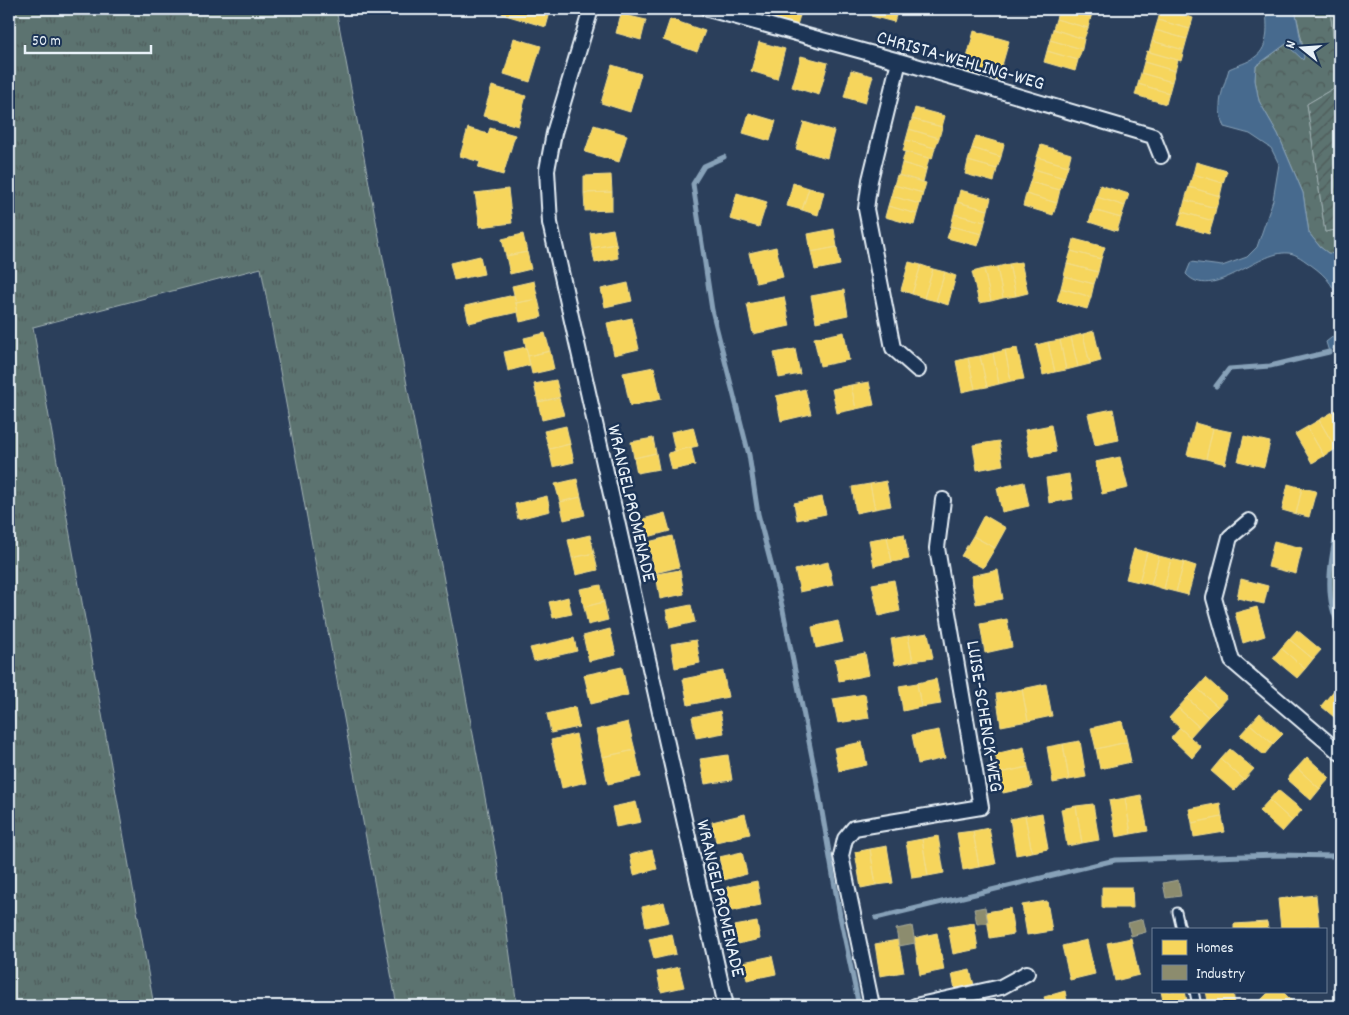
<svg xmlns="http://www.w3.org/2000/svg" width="1349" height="1015" viewBox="0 0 1349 1015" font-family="Dekko,sans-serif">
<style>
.grass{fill:url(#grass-tufts);stroke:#a2b2b4}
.forest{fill:url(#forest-crowns);stroke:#a2b2b4}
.garden{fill:url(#garden-furrows);stroke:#a2b2b4}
.water{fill:#476b8e;stroke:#87a1b8}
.homes{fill:#f6d55c;stroke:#f2dd8b}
.industry{fill:#8c8c6e;stroke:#a8aa97}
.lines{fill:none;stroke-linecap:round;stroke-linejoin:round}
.stream{stroke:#87a1b8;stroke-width:5}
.lane-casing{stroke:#e8f1f8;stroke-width:11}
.street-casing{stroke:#e8f1f8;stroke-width:18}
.lane{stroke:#1d3557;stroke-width:7}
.street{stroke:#1d3557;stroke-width:14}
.labels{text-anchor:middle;stroke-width:5;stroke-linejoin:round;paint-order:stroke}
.street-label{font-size:20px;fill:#e8f1f8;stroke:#1d3557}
</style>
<defs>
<pattern id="grass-tufts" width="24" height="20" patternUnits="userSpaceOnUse" patternTransform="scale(1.25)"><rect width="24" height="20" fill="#5b736f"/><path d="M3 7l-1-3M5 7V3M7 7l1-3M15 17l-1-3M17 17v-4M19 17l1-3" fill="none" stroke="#4f5b5b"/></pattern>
<pattern id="forest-crowns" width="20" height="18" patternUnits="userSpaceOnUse" patternTransform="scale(1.25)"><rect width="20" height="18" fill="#5b736f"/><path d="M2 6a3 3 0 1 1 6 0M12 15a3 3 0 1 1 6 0" fill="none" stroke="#4f5b5b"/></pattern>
<pattern id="garden-furrows" width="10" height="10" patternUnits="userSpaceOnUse" patternTransform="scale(1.25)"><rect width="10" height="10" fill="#5b736f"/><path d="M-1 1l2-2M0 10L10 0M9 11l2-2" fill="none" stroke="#4f5b5b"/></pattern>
</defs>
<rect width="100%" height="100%" fill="#2b3f5b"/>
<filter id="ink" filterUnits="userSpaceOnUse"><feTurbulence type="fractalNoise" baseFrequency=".02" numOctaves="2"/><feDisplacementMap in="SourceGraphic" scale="10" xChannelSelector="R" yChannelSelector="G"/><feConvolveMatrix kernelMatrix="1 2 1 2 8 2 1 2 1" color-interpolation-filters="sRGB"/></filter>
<g filter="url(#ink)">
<path class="grass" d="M9,9H336L497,861L517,1006H397L261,268L33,327L154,1006H9Z"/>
<path class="forest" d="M1295,9H1330L1339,85L1307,104L1325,232L1340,229V255L1328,253L1320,247L1309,233L1303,193L1278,134L1259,101L1255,80L1256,66L1286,44L1303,59V47Z
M1340,515V626C1321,596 1333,548 1340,515Z"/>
<path class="garden" d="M1330,9H1340V229L1325,232L1307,104L1339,85Z"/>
<path class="water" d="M1266,9H1295L1304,57L1303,60L1286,44L1256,66L1255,80L1259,101L1278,134L1303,193L1309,233L1320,247L1328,253L1340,255V308C1336,288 1328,277 1311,265C1305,261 1296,253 1288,253C1258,250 1212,303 1186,274L1191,262L1222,266L1247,257L1257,247L1273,200L1279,164L1271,148L1250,134L1224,127C1215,105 1223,90 1229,69C1237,65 1248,63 1255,57C1270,47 1267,25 1266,9Z
M1340,325V342L1329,352L1326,342L1336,334Z"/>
<path class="homes" d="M504,9H551L546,27L502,14Z
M757,9H802L797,25L756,13Z
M873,9H898L894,22L871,16Z
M1059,9L1091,17L1088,28L1056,19Z
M1061,9H1093L1091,17Z
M1161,9L1193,18L1190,29L1158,20Z
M621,14L646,20L641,40L616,33Z
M670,19L705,31L697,52L663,40Z
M1056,19L1088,28L1084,39L1053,29Z
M1158,20L1190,29L1187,39L1155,30Z
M1053,29L1084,39L1082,49L1050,40Z
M1155,30L1187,39L1184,50L1152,41Z
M974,31L1009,41L997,83L963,73Z
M514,38L541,46L530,82L504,74Z
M1050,40L1082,49L1078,60L1047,51Z
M1152,41L1184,50L1181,61L1149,52Z
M759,42L785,49L777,79L751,71Z
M1047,51L1078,60L1075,71L1044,62Z
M1147,51L1178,60L1175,71L1144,62Z
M801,56L828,63L819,95L792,87Z
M1144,62L1175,71L1172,82L1141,73Z
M612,65L641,74L630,112L601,103Z
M851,70L873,76L865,103L844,97Z
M1141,73L1172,82L1169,93L1138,84Z
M1138,84L1169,93L1166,104L1135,95Z
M492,86L526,96L518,126L483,116Z
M915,108L945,116L942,127L912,119Z
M749,113L776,121L770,141L743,133Z
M912,119L942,127L939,138L909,129Z
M804,122L834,131L827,158L796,149Z
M594,125L627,135L619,162L585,152Z
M468,128L488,134L490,128L515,135L503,175L478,168L480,162L460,156Z
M909,129L939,138L935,148L906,140Z
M976,136L1004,144L1001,157L972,148Z
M906,140L935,148L932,159L903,151Z
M1041,145L1071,154L1068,166L1037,157Z
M972,148L1001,157L997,169L968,161Z
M905,152L929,158L926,170L902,163Z
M1037,157L1068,166L1064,178L1034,169Z
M968,161L997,169L994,182L965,174Z
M1196,162L1227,171L1223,183L1193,174Z
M902,163L926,170L923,182L899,175Z
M1034,169L1064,178L1060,190L1030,182Z
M1193,174L1223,183L1220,196L1189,187Z
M611,175L612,192L584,193V176Z
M897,175L926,183L923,193L894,185Z
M1030,182L1060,190L1057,203L1026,194Z
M793,183L809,188L802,210L787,206Z
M894,185L923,193L920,204L891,196Z
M1100,185L1129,194L1125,206L1097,197Z
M1189,187L1220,196L1216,208L1185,200Z
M809,188L824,192L818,215L802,210Z
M508,189L512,223L480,227L475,193Z
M960,190L991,198L988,210L957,202Z
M612,192V210L585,211L584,193Z
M737,193L767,202L759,227L730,219Z
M1026,194L1057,203L1053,215L1023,206Z
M891,196L920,204L917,214L888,206Z
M1097,197L1125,206L1121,218L1093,210Z
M1185,200L1216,208L1213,221L1182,212Z
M957,202L988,210L985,222L954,214Z
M888,206L917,214L914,225L885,217Z
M1093,210L1121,218L1117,231L1089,222Z
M1182,212L1213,221L1209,234L1178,225Z
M954,214L985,222L982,234L951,226Z
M951,226L982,234L978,246L947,238Z
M613,229L616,244L592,248L590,233Z
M834,229L837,247L811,252L808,234Z
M523,234L527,252L506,256L502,239Z
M1074,239L1105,247L1101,259L1071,251Z
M616,244L618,258L595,263L592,248Z
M776,247L783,277L756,283L749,253Z
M837,247L840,265L815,270L811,252Z
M1071,251L1101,259L1098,272L1067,264Z
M527,252L531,269L510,274L506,256Z
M480,256L484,274L454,280L450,263Z
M909,262L921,265L912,294L901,290Z
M1021,262L1028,293L1016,296L1009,264Z
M1009,264L1016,296L1003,298L997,267Z
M1067,264L1098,272L1094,284L1064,276Z
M921,265L933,269L924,298L912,294Z
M997,267L1003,298L991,301L984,269Z
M933,269L945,272L936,301L924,298Z
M984,269L991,301L979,303L972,272Z
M945,272L956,276L948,305L936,301Z
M1064,276L1094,284L1091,297L1061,288Z
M534,281L538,299L516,303L512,286Z
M628,283L632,301L605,307L601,289Z
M1061,288L1091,297L1087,309L1057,301Z
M844,290L848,315L816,322L811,296Z
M514,295L518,312L469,323L465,306Z
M784,297L790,326L753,334L747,304Z
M538,299L542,317L520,322L516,303Z
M632,318L639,349L614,355L607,323Z
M1094,331L1101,361L1090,364L1083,334Z
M844,332L849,360L820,366L814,338Z
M545,333L550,351L528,356L524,338Z
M1083,334L1090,364L1078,367L1071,337Z
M1071,337L1078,367L1066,370L1060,340Z
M1060,340L1066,370L1055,372L1048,342Z
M1048,342L1055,372L1043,375L1036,345Z
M526,347L530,365L508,371L504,352Z
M1017,348L1024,379L1011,381L1005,350Z
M795,349L800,374L779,378L774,353Z
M1005,350L1011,381L999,384L993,353Z
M550,351L554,369L532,374L528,356Z
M993,353L999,384L987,387L980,356Z
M980,356L987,387L975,389L968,358Z
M968,358L975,389L962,392L956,361Z
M654,367L661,399L630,406L623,373Z
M556,380L560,397L538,402L534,384Z
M869,382L874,405L856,409L851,385Z
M851,385L856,409L837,413L832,389Z
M805,389L811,414L781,421L776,396Z
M559,398L564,415L542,420L538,402Z
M1340,408V428L1331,413Z
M1113,409L1119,440L1095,445L1088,414Z
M1331,413L1340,428V447L1336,449L1319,420Z
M1319,420L1336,449L1324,456L1307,427Z
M1195,423L1213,428L1206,459L1187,455Z
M1051,425L1056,452L1030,457L1025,430Z
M566,426L570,444L549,449L544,431Z
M693,427L698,446L675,451L671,432Z
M1307,427L1324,456L1312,463L1295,434Z
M1213,428L1232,432L1225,464L1206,459Z
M1244,436L1270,442L1264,467L1238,461Z
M653,438L656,453L634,458L631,442Z
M999,441L1003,465L977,470L973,445Z
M570,444L574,462L553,467L549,449Z
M691,447L695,465L672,470L668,453Z
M656,453L659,469L637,473L634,458Z
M1120,457L1128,488L1102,494L1095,462Z
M1069,474L1073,499L1049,503L1046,478Z
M577,479L581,497L560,502L555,484Z
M886,481L891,506L875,509L870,484Z
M1024,482L1029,506L1002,512L997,488Z
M870,484L875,509L856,513L852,487Z
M1288,484L1302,488L1296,514L1282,510Z
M1302,488L1316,491L1309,517L1296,514Z
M547,496L550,511L518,519L515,504Z
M581,497L585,515L564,520L560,502Z
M822,497L826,514L797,520L794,503Z
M665,513L670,531L648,537L643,519Z
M984,515L1006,528L995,548L973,536Z
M904,534L909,559L892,562L887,537Z
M590,535L594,553L572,558L568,540Z
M672,536L679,567L655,573L648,542Z
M973,536L995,548L983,568L961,556Z
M887,537L892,562L874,566L869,540Z
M1274,541L1302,548L1296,574L1268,567Z
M1134,549L1147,552L1139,582L1126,579Z
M1147,552L1159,556L1151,585L1139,582Z
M594,553L598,570L576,575L572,558Z
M1159,556L1171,559L1164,589L1151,585Z
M1171,559L1184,562L1176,592L1164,589Z
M828,562L833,585L800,592L795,570Z
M1184,562L1196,566L1188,595L1176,592Z
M680,570L684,594L660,599L656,574Z
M998,570L1003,599L976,604L971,576Z
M1241,579L1268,586L1264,604L1237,598Z
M894,580L900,611L879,616L872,584Z
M601,585L604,602L584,607L580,589Z
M568,597L572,614L553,618L549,602Z
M604,602L608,620L588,625L584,607Z
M691,605L695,622L670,628L666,610Z
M1257,607L1265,636L1243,643L1235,613Z
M1007,619L1012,647L985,653L980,624Z
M838,621L843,642L816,648L812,627Z
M610,629L616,655L589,661L583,636Z
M1297,630L1321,650L1313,659L1289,639Z
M928,633L933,658L913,661L908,636Z
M908,636L913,661L895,665L891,639Z
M574,638L577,651L534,661L530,648Z
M1289,639L1313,659L1305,669L1281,648Z
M696,640L700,663L675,668L671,644Z
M1281,648L1305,669L1297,678L1273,658Z
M865,653L869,675L839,681L835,659Z
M622,667L628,695L591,704L584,675Z
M723,671L728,697L688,705L683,679Z
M1206,678L1227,697L1218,707L1197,688Z
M936,679L941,704L921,707L917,683Z
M917,683L921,707L903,711L899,686Z
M1046,684L1052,716L1028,721L1022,689Z
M1197,688L1218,707L1208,717L1187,698Z
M1336,688L1340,691V722L1321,706Z
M1022,689L1028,721L1001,726L996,694Z
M865,694L869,718L838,723L833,699Z
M1187,698L1208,717L1199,727L1178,708Z
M575,707L579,727L551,733L547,714Z
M1178,708L1199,727L1190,737L1169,718Z
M720,711L724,733L696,738L692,717Z
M1260,713L1283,734L1273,744L1250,724Z
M1122,721L1127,742L1096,749L1091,728Z
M628,722L635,750L602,757L596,730Z
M1250,724L1273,744L1264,755L1240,735Z
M1180,728L1201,747L1192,758L1171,738Z
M939,730L945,758L918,764L912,735Z
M576,734L586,782L562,788L551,740Z
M1080,741L1086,777L1069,780L1063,744Z
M862,742L867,765L839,771L834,748Z
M1127,742L1131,762L1100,769L1096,749Z
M1063,744L1069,780L1053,783L1047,747Z
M1024,747L1028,767L1000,773L995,754Z
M1230,749L1254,769L1244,780L1221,759Z
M635,750L641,777L608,784L602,757Z
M728,755L732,780L705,784L700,759Z
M1307,757L1330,778L1320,789L1297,768Z
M1221,759L1244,780L1234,791L1211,771Z
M1028,767L1032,787L1003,793L1000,773Z
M1297,768L1320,789L1311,800L1287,779Z
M1278,790L1302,810L1292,821L1269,800Z
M1141,795L1148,831L1131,834L1125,798Z
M1125,798L1131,834L1116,837L1109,801Z
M1269,800L1292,821L1282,832L1259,811Z
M636,802L641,822L616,827L612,807Z
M1220,803L1222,817L1192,823L1189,809Z
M1093,804L1099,840L1082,843L1076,806Z
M1076,806L1082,843L1067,846L1061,809Z
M1042,813L1048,849L1032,852L1025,816Z
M745,814L750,834L716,842L712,822Z
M1025,816L1032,852L1016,855L1010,819Z
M1222,817L1225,832L1194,837L1192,823Z
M989,828L996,864L979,867L973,831Z
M973,831L979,867L963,870L957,833Z
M938,836L944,873L928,876L922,839Z
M922,839L928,876L912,878L906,842Z
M887,846L893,883L876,885L870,849Z
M870,849L876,885L861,888L855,852Z
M652,850L657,869L634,875L630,855Z
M742,852L747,874L724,880L719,857Z
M757,881L761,905L732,911L727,887Z
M1102,887H1132L1133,908H1102Z
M1316,895L1319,926L1281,929L1278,899Z
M1047,901L1052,931L1027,935L1022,905Z
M664,902L669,922L646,927L642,907Z
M1010,908L1014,934L990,938L986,912Z
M757,922L760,939L738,944L734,926Z
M1267,922L1268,929H1234V924Z
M974,923L978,949L953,954L948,927Z
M937,933L944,970L920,975L914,938Z
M672,934L676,954L654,959L649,939Z
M1131,938L1139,975L1115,981L1107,943Z
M898,940L904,972L880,976L875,944Z
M1087,940L1095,974L1070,980L1062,946Z
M772,956L776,974L747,980L743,962Z
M679,967L684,987L661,992L657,972Z
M970,970L974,985L955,989L952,974Z
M1065,991L1068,1006H1047L1044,997Z
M1161,991H1185L1188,1006H1164Z
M1206,991H1233L1235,1006H1209Z
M1270,991H1282L1292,1001L1287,1006H1259L1257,1004Z"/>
<path class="industry" d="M1178,880L1181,896L1166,898L1163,883Z
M985,907L988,923L977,924L974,909Z
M1143,919L1146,932L1131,936L1128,923Z
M912,926L915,943L899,946L896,929Z"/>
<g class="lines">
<path class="stream" d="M724,157L704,166L693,184L712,310L749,455L758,514L783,610L816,777L840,916L859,1006
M1216,386L1229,369L1270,366L1329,352
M1340,515C1333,548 1321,596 1340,626
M876,918L1115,860L1279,855L1336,856"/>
<g class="lane-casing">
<path id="lane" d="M1177,912L1181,929
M1194,991L1197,1006"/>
</g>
<g class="street-casing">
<path id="street" d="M591,9L554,133L547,170L550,223L726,1006
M708,9L899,61L1153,136L1161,156
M899,61L870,180L866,209L893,348L918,370
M1249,521L1230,537L1214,598L1232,661L1340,753
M872,1006L841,856L845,839L854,828L981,807L937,548L943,500
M915,1006L1001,987L1027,973"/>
</g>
<use href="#lane" class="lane"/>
<use href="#street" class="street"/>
</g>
</g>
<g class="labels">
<g class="street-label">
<text transform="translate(961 59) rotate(16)" y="7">CHRISTA-WEHLING-WEG</text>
<text transform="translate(633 503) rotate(77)" y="7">WRANGELPROMENADE</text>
<text transform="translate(986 716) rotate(81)" y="7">LUISE-SCHENCK-WEG</text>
<text transform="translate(722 898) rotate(77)" y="7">WRANGELPROMENADE</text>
</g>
</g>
<rect width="1349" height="1015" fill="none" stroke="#1d3557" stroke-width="30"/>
<rect x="15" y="15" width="1319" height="985" fill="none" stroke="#e8f1f8" stroke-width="2" filter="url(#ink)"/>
<rect x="1152" y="928" width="175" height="65" fill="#1d3557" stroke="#6e8097"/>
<rect x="1162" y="940" width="25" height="15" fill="#f6d55c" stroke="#6e8097"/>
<text x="1196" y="952" font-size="15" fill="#e8f1f8">Homes</text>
<rect x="1162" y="965" width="25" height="15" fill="#8c8c6e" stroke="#6e8097"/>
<text x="1196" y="978" font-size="15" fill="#e8f1f8">Industry</text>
<g transform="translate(1302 48) rotate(287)" stroke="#1d3557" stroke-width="4" paint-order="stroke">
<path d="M0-4L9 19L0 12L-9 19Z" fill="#e8f1f8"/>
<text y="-8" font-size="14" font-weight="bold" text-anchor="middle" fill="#e8f1f8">N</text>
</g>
<path d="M25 45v8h126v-8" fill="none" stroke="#e8f1f8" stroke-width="2.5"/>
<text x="32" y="45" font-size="15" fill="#e8f1f8" stroke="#1d3557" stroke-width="4" paint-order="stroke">50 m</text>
</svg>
